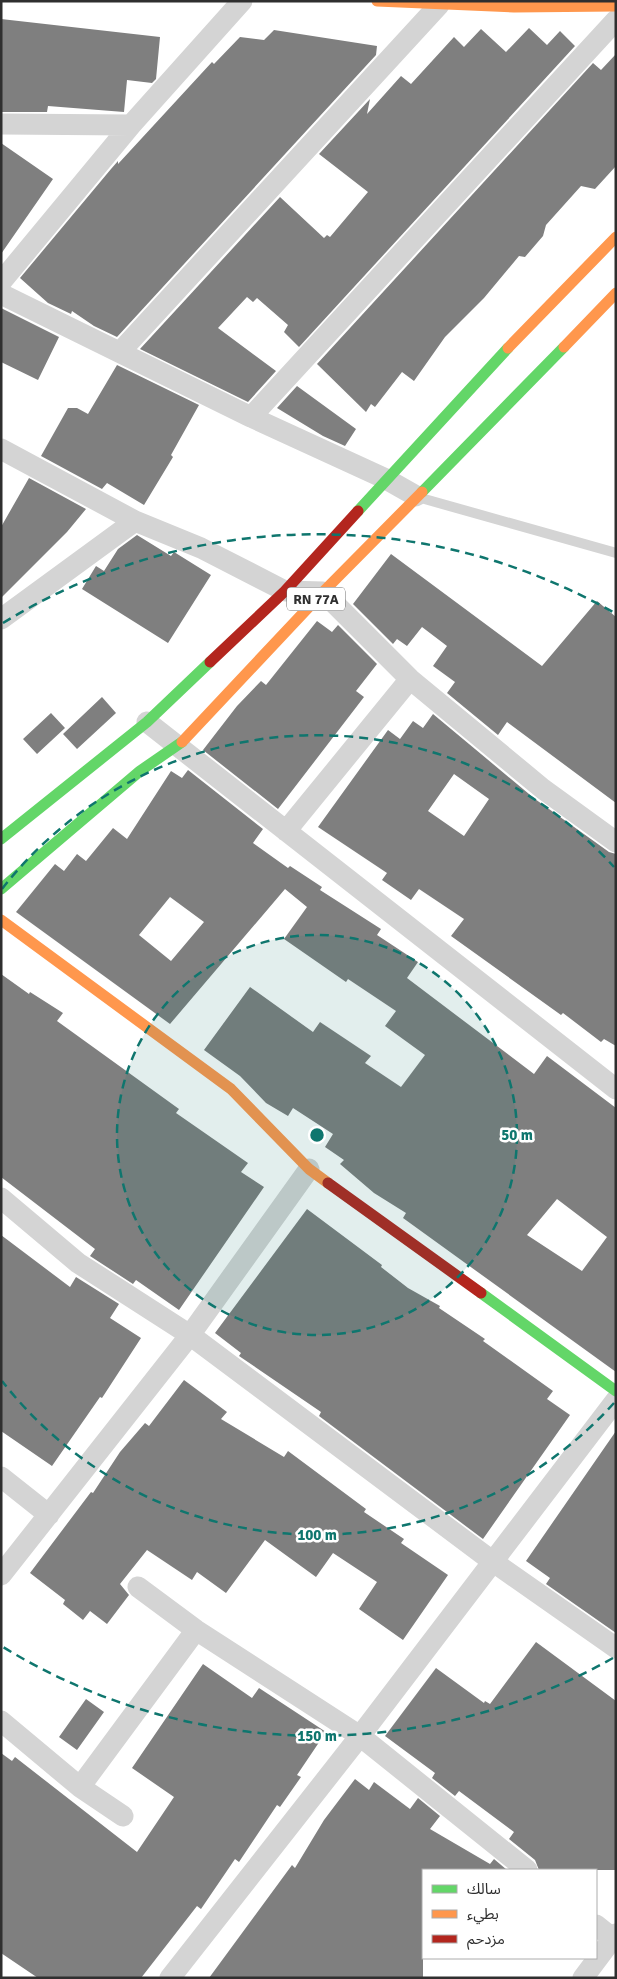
<svg xmlns="http://www.w3.org/2000/svg" width="617" height="1979" viewBox="0 0 617 1979" font-family="Signika,'Noto Sans Arabic',sans-serif">
<style>
.building{fill:#7f7f7f;fill-rule:evenodd}
.lines{fill:none;stroke-linecap:round;stroke-linejoin:round}
.lane{stroke:#d4d4d4;stroke-width:10}
.street{stroke:#d4d4d4;stroke-width:21}
.fast{stroke:#63d668;stroke-width:11}
.slow{stroke:#ff974d;stroke-width:11}
.jam{stroke:#b3261e;stroke-width:11}
.ring{fill:none;stroke:#0f766e;stroke-width:2.5;stroke-dasharray:9 6}
.labels{text-anchor:middle;stroke-width:5;stroke-linejoin:round;paint-order:stroke}
.shield{fill:#fff;stroke:#6d6d6d;stroke-width:1}
.shield-label{font-size:14px;font-weight:bold;fill:#2f2f2f}
.centre{fill:#0f766e;stroke:#fff;stroke-width:2.5}
.ring-label{font-size:15px;text-anchor:middle;font-weight:bold;fill:#0f766e;stroke:#fff;stroke-width:5;stroke-linejoin:round;paint-order:stroke}
</style>
<rect width="100%" height="100%" fill="#fff"/>
<path class="building" d="M1,19L160,37L156,79L152,83L127,80L124,112L48,106L47,112H1Z
M529,28L547,45L560,31L575,46L299,347L284,332L288,325L257,298L253,302L247,297L218,328L276,371L248,402L140,349L280,197L324,238L327,235L330,237L368,192L319,154L370,99L367,114L401,76L411,84L454,37L464,47L481,29L506,52Z
M274,30L377,46L376,55L117,337L94,326L72,311L71,314L48,303L20,278L111,169L118,161V164L212,62L214,64L240,37L264,40Z
M616,54V166L595,189L581,186L546,225L543,236L525,257L519,256L484,298L445,337L414,381L402,372L375,407L371,404L366,412L317,364L593,63L601,70Z
M1,143L53,179L1,254Z
M1,308L59,337L38,380L1,362Z
M117,365L199,405L171,455L173,457L144,505L107,483L102,489L41,456L68,408H77L88,414Z
M297,386L356,429L345,446L323,436L277,408Z
M29,478L86,509L67,532L1,598V527Z
M137,535L171,556L174,552L211,575L168,643L82,589L96,566L104,571L118,549Z
M391,554L542,666L597,601L616,617V803L507,722L498,735L447,693L455,682L433,666L447,646L422,627L407,646L397,639L393,644L353,604Z
M317,621L332,632L338,625L377,664L356,691L364,697L278,809L203,750L237,706L261,681L266,685Z
M102,697L116,713L77,749L63,734Z
M51,713L65,728L37,754L23,739Z
M433,714L535,799L609,852L616,854V1046L604,1039L601,1042L563,1013L561,1015L451,936L464,919L419,889L411,900L382,880L387,873L318,827L388,730L400,739L413,721L423,728ZM454,774L489,799L464,836L428,811Z
M188,770L263,829L253,843L288,868L290,866L322,887L320,890L381,929L377,935L418,962L407,978L534,1074L547,1056L616,1108V1372L403,1218L406,1213L374,1193L340,1164L344,1160L325,1147L333,1134L293,1108L288,1116L266,1103L240,1076L204,1050L250,987L313,1032L320,1022L371,1056L365,1063L401,1087L425,1055L385,1026L396,1011L348,979L346,982L284,939L307,907L285,889L170,1024L16,912L55,864L64,871L77,854L86,861L113,828L127,839L171,771L182,778ZM170,897L204,922L171,961L139,935ZM557,1199L607,1237L582,1271L527,1235Z
M1,974L29,994L30,992L63,1013L57,1021L179,1109L176,1113L248,1163L241,1172L264,1187L179,1310L136,1280L133,1284L90,1256L95,1249L1,1177Z
M307,1209L382,1265L381,1267L408,1288L440,1306L439,1308L485,1339L483,1341L553,1391L547,1399L570,1415L483,1539L319,1416L321,1412L239,1356L241,1353L215,1333Z
M1,1235L70,1287L76,1277L119,1304L110,1318L141,1338L102,1398L100,1397L52,1466L1,1431Z
M184,1380L227,1412L221,1419L284,1457L288,1451L366,1509L364,1512L404,1539L401,1543L448,1575L403,1640L359,1609L377,1582L333,1553L316,1577L265,1540L226,1593L197,1572L192,1580L147,1550L120,1584L129,1595L107,1624L90,1611L83,1620L63,1604L65,1600L30,1573L91,1492L93,1493L120,1452L145,1423L149,1426Z
M616,1431V1633L546,1584L550,1578L526,1561Z
M536,1642L616,1701V1870H539L535,1860L509,1839L514,1832L459,1791L455,1796L432,1778L435,1773L385,1736L436,1668L484,1703L485,1701L490,1704Z
M203,1664L252,1698L259,1688L326,1732L297,1775L301,1777L280,1807L277,1805L239,1862L235,1859L201,1909L197,1906L141,1978H38L1,1953V1753L12,1761L15,1757L137,1852L174,1797L132,1768Z
M86,1699L104,1712L77,1750L59,1737Z
M355,1779L369,1790L374,1782L410,1809L418,1798L440,1816L430,1829L490,1864L494,1859L507,1870H423V1978H209L292,1865L295,1868L324,1820Z"/>
<g class="lines">
<path class="lane" d="M421,498L616,553"/>
<path class="street" d="M1,124L131,125
M1,282L131,125L242,1
M1,294L251,417L386,479L416,496
M120,352L439,5
M251,417L616,20
M1,449L135,521L201,548L285,591L323,592L410,679L543,789L616,842
M1,619L135,521
M147,722L616,1089
M286,831L410,679
M1,1198L78,1263L190,1335L492,1561L616,1648
M1,1477L49,1515
M1,1575L190,1335L309,1169
M138,1587L196,1630L360,1736L527,1870
M1,1721L80,1787L123,1816
M80,1787L196,1630
M596,1925L616,1941
M170,1978L360,1736L616,1400
M583,1978L616,1934"/>
<path class="fast" d="M422,492L564,347
M358,511L508,348
M1,839L147,722L210,662
M1,889L140,771L182,742
M481,1293L616,1391"/>
<path class="slow" d="M377,1L514,7L616,6
M564,347L616,293
M508,348L616,237
M182,742L323,592L422,492
M1,920L231,1089L309,1169L328,1183"/>
<path class="jam" d="M210,662L285,591L358,511
M328,1183L481,1293"/>
</g>
<circle cx="317" cy="1135" r="200" fill="#0f766e" fill-opacity=".12"/>
<g class="ring">
<circle cx="317" cy="1135" r="200"/>
<path d="M614 1403A400 400 0 0 1 2 1381M2 889A400 400 0 0 1 614 867"/>
<path d="M613 1658A601 601 0 0 1 3 1647M3 623A601 601 0 0 1 613 612"/>
</g>
<g class="labels">
<rect class="shield" x="287" y="587.5" width="58" height="23" rx="4"/>
<g class="shield-label">
<text x="316" y="604">RN 77A</text>
</g>
</g>
<circle cx="317" cy="1135" r="8" class="centre"/>
<g class="ring-label">
<text x="517" y="1140">50 m</text>
<text x="317" y="1540">100 m</text>
<text x="317" y="1741">150 m</text>
</g>
<rect width="617" height="1979" fill="none" stroke="#2f2f2f" stroke-width="5"/>
<rect x="422" y="1869" width="175" height="90" fill="#ffffff" stroke="#acacac"/>
<rect x="432" y="1885" width="25" height="8" fill="#63d668" stroke="#acacac"/>
<text x="467" y="1894" font-size="15" fill="#2f2f2f">سالك</text>
<rect x="432" y="1910" width="25" height="8" fill="#ff974d" stroke="#acacac"/>
<text x="467" y="1919" font-size="15" fill="#2f2f2f">بطيء</text>
<rect x="432" y="1935" width="25" height="8" fill="#b3261e" stroke="#acacac"/>
<text x="467" y="1944" font-size="15" fill="#2f2f2f">مزدحم</text>
</svg>
